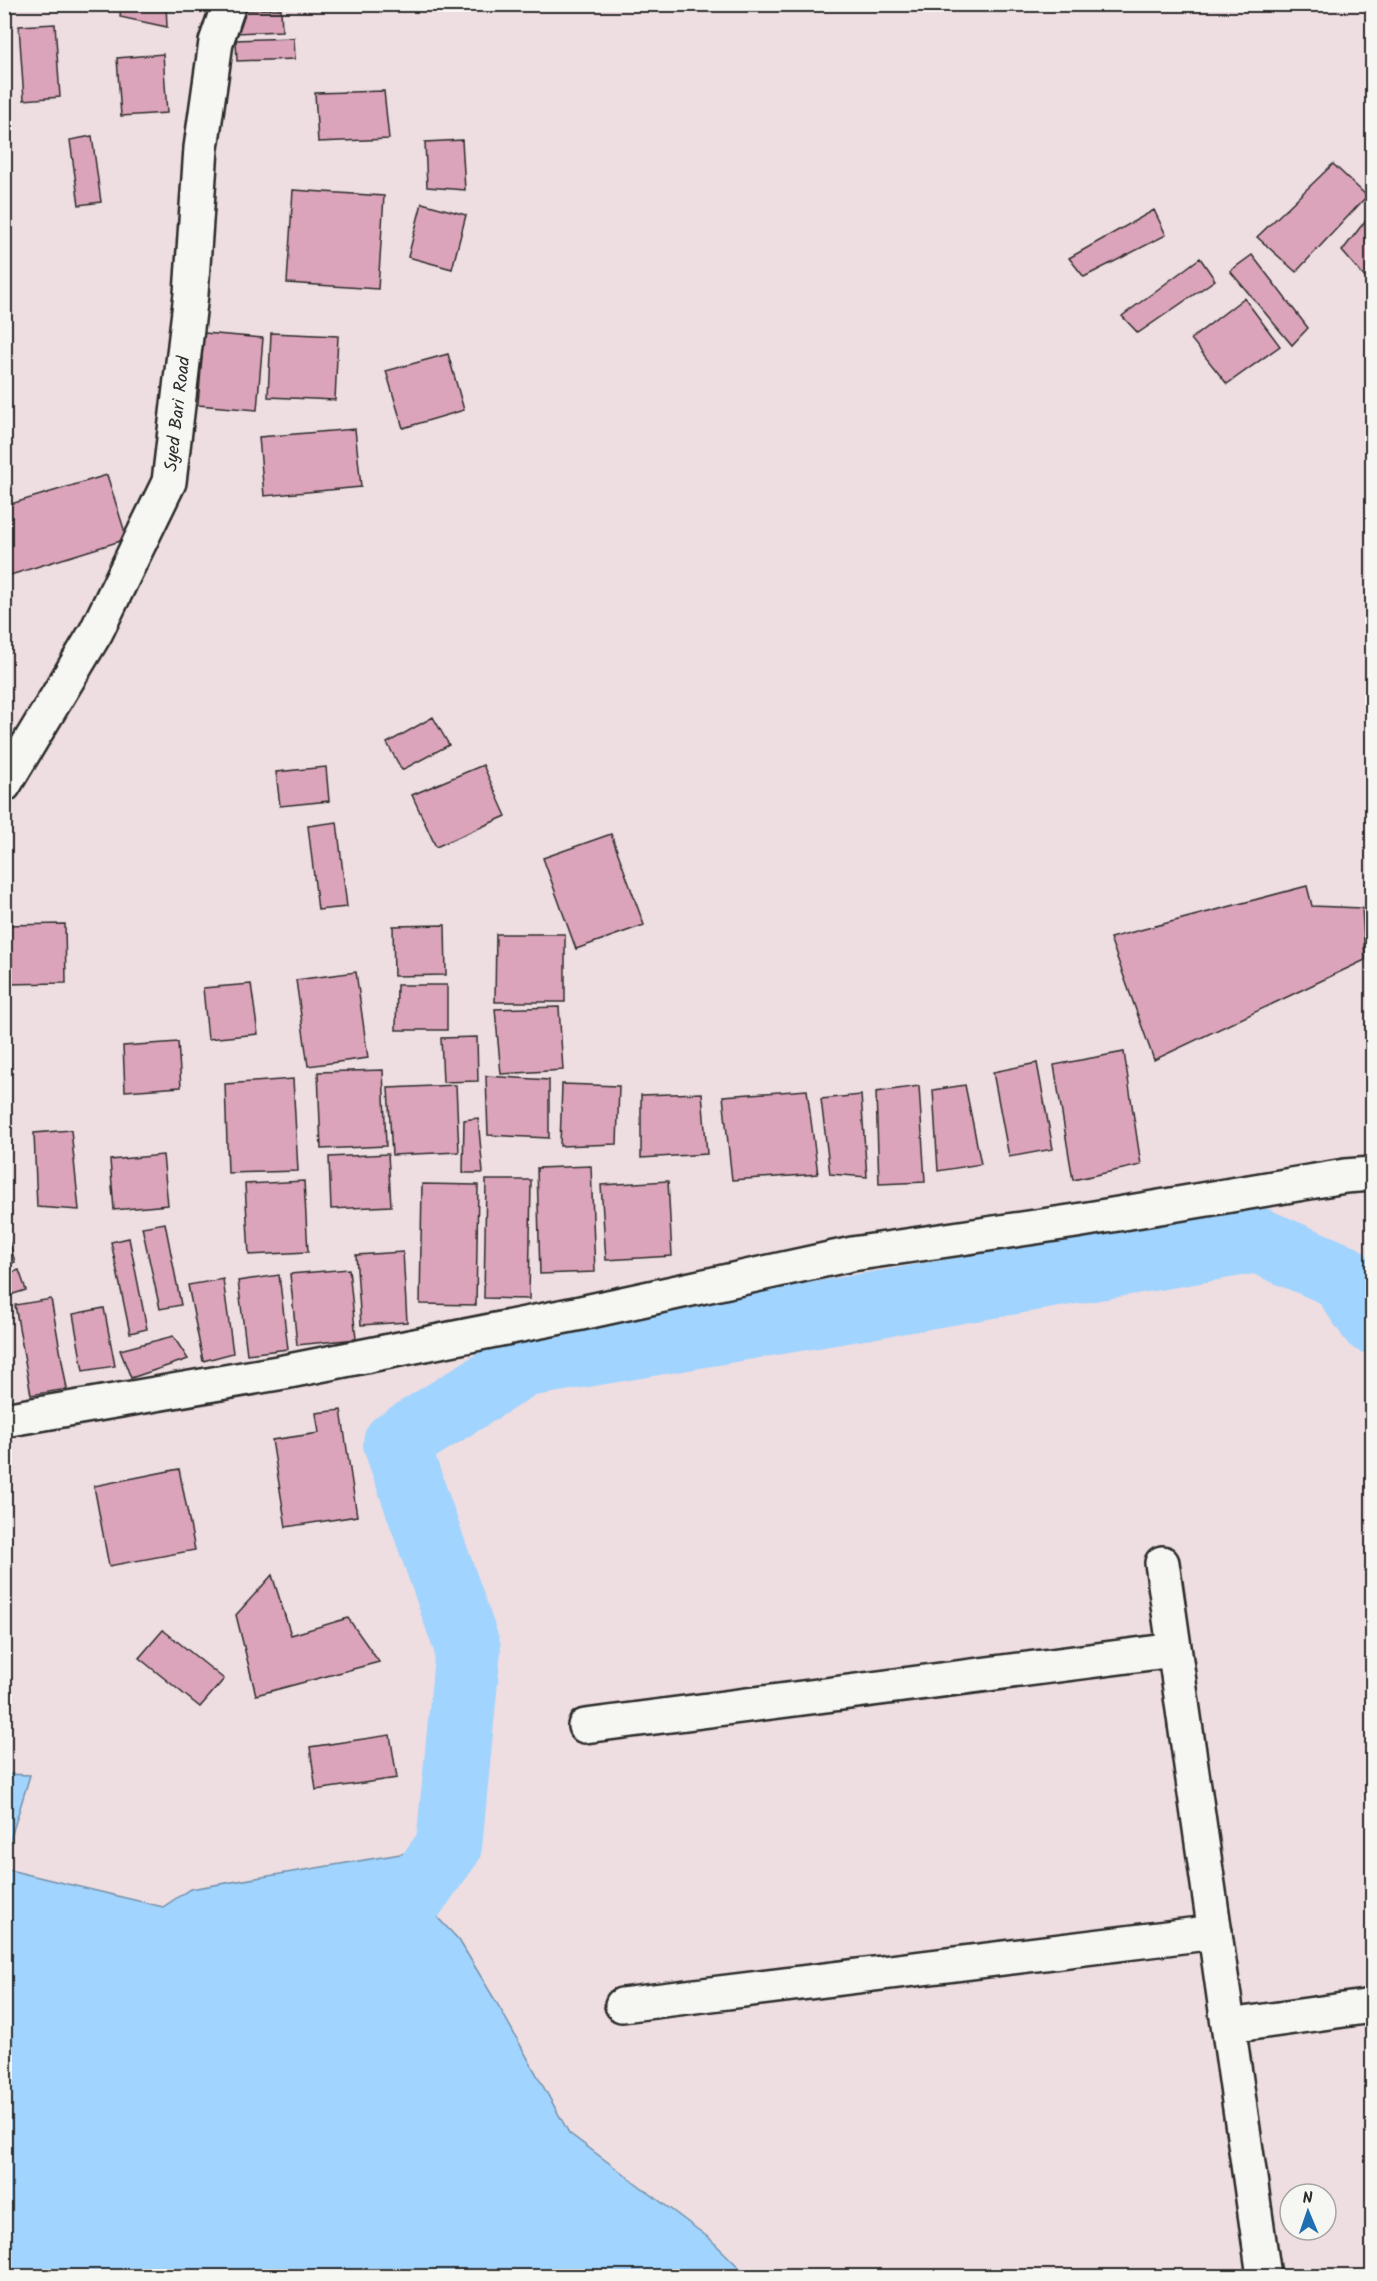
<svg xmlns="http://www.w3.org/2000/svg" width="1377" height="2281" viewBox="0 0 1377 2281" font-family="Kalam,sans-serif">
<style>
.water{fill:#a1d4fe;stroke:#7290aa;stroke-width:1.5}
.lines{fill:none;stroke-linecap:round;stroke-linejoin:round}
.river{stroke:#a1d4fe;stroke-width:66}
.building{fill:#dba4ba;stroke:#2b2b2b;stroke-width:1.5}
.street-casing{stroke:#2b2b2b;stroke-width:38}
.secondary-casing{stroke:#2b2b2b;stroke-width:38}
.street{stroke:#f6f6f2;stroke-width:33}
.secondary{stroke:#f6f6f2;stroke-width:33}
.labels{text-anchor:middle;stroke-width:6;stroke-linejoin:round;paint-order:stroke}
.street-label{font-size:18px;fill:#2b2b2b;stroke:#f6f6f2}
</style>
<rect width="100%" height="100%" fill="#eedde1"/>
<filter id="ink" filterUnits="userSpaceOnUse"><feTurbulence type="fractalNoise" baseFrequency=".0167" numOctaves="2"/><feDisplacementMap in="SourceGraphic" scale="12" xChannelSelector="R" yChannelSelector="G"/><feConvolveMatrix kernelMatrix="1 2 1 2 8 2 1 2 1" color-interpolation-filters="sRGB"/></filter>
<g filter="url(#ink)">
<path class="water" d="M5,1774L30,1775L5,1857L4,1774Z
M449,1846L438,1918L459,1940L501,2010L569,2133L709,2238L748,2276H5V1869L163,1907L190,1889Z"/>
<g class="lines">
<path class="river" d="M395,1921L449,1846L468,1649L396,1443L521,1365L1257,1240L1341,1276L1372,1321"/>
</g>
<path class="building" d="M121,4H166L167,27L120,17Z
M281,9L282,31L236,33L235,10Z
M55,24L60,97L24,100L19,26Z
M294,38L295,59L237,61L236,40Z
M163,54L167,113L121,116L117,58Z
M384,91L389,139L318,142L315,93Z
M92,136L101,202L79,205L70,140Z
M462,140L465,190L427,187L425,142Z
M1333,164L1367,196L1296,272L1257,237Z
M293,190L384,196L378,289L287,283Z
M422,203L466,215L452,269L408,257Z
M1154,210L1166,235L1084,277L1069,258Z
M1372,212V286L1342,251Z
M1252,255L1308,328L1292,345L1230,271Z
M1200,258L1215,280L1138,333L1122,316Z
M1244,298L1280,346L1227,384L1191,339Z
M204,333L263,338L257,410L198,405Z
M271,333L338,336L335,400L268,397Z
M448,354L464,410L403,428L386,371Z
M355,429L361,487L264,496L259,437Z
M107,475L127,539L4,577V506Z
M433,717L449,745L402,770L387,743Z
M483,765L506,816L436,847L412,795Z
M326,767L329,801L280,806L276,772Z
M337,822L347,907L318,910L308,826Z
M611,834L644,925L576,949L543,858Z
M1307,886L1312,906L1362,908L1365,960L1154,1060L1110,938Z
M65,924L66,983L4,984V925Z
M445,925L446,975L394,976L393,926Z
M496,934H565V1002H495Z
M356,972L368,1058L308,1066L296,980Z
M251,984L258,1034L208,1039L203,988Z
M397,985H447V1030H396Z
M4,996H9L8,1077H4Z
M559,1007L563,1070L501,1074L495,1009Z
M477,1037L478,1081L443,1082L441,1038Z
M178,1042L181,1087L125,1091L123,1046Z
M1124,1052L1141,1165L1073,1180L1054,1065Z
M1037,1063L1053,1149L1009,1157L993,1072Z
M383,1070L386,1146L321,1149L318,1072Z
M486,1076L549,1080V1138L488,1135Z
M293,1079L298,1171L228,1173L225,1084Z
M562,1084L619,1086L617,1144L560,1146Z
M456,1085L459,1152L392,1155L388,1088Z
M965,1085L981,1164L938,1171L933,1090Z
M919,1086L925,1182L879,1184L876,1092Z
M807,1090L818,1174L732,1180L723,1096Z
M702,1093L707,1154L641,1158V1095Z
M861,1095L867,1177L830,1174L821,1099Z
M478,1118L483,1173H463L464,1120Z
M71,1130L79,1210L37,1207L34,1133Z
M388,1154L391,1206L331,1209L329,1157Z
M163,1155L168,1205L114,1210L110,1160Z
M591,1166L595,1272L540,1274L537,1168Z
M486,1180H531L529,1299L484,1298Z
M304,1181L308,1252L249,1255L245,1184Z
M668,1181L672,1256L606,1260L601,1185Z
M4,1182L11,1217L4,1218Z
M422,1184L478,1185L476,1305L420,1304Z
M165,1223L181,1305L160,1309L142,1227Z
M129,1238L147,1329L130,1333L111,1242Z
M9,1241L15,1262L4,1266V1242Z
M403,1252L407,1322L361,1325L356,1255Z
M349,1269L356,1339L297,1345L290,1274Z
M19,1270L26,1290L4,1297V1275Z
M279,1275L288,1349L247,1354L238,1281Z
M223,1279L233,1353L203,1361L188,1285Z
M51,1299L67,1389L31,1395L15,1305Z
M104,1308L115,1366L83,1371L73,1314Z
M173,1336L188,1359L131,1378L120,1350Z
M341,1410L357,1516L286,1527L272,1440L319,1433L316,1413Z
M179,1469L195,1550L109,1566L94,1486Z
M272,1575L291,1635L348,1618L379,1662L256,1695L236,1615Z
M163,1630L224,1679L200,1707L139,1658Z
M390,1735L397,1778L316,1790L310,1747Z"/>
<g class="lines">
<g class="street-casing">
<g id="street">
<path id="s1" d="M4,785L96,632L169,482L191,294L201,148L216,42L229,4"/>
<path d="M1162,1563L1264,2276"/>
<path d="M585,1726L1174,1650"/>
<path d="M622,2005L1215,1932"/>
<path d="M1229,2026L1372,2006"/>
</g>
</g>
<g class="secondary-casing">
<path id="secondary" d="M4,1420L284,1372L581,1313L852,1254L1076,1221L1345,1176L1372,1174"/>
</g>
<use href="#street" class="street"/>
<use href="#secondary" class="secondary"/>
</g>
</g>
<g class="labels">
<g class="street-label">
<text dy="6" stroke="none"><textPath href="#s1" startOffset="414">Syed Bari Road</textPath></text>
</g>
</g>
<rect width="1377" height="2281" fill="none" stroke="#f6f6f2" stroke-width="24"/>
<rect x="12" y="12" width="1353" height="2257" fill="none" stroke="#2b2b2b" stroke-width="2" filter="url(#ink)"/>
<g transform="translate(1308 2212) rotate(358)"><circle r="28" fill="#f6f6f2" stroke="#a5a5a2" stroke-width="1.5"/>
<path d="M0-4.5L10 22L0 15L-10 22Z" fill="#1f6fb2"/>
<text y="-9" font-size="16" font-weight="bold" text-anchor="middle" fill="#2b2b2b">N</text>
</g>
</svg>
